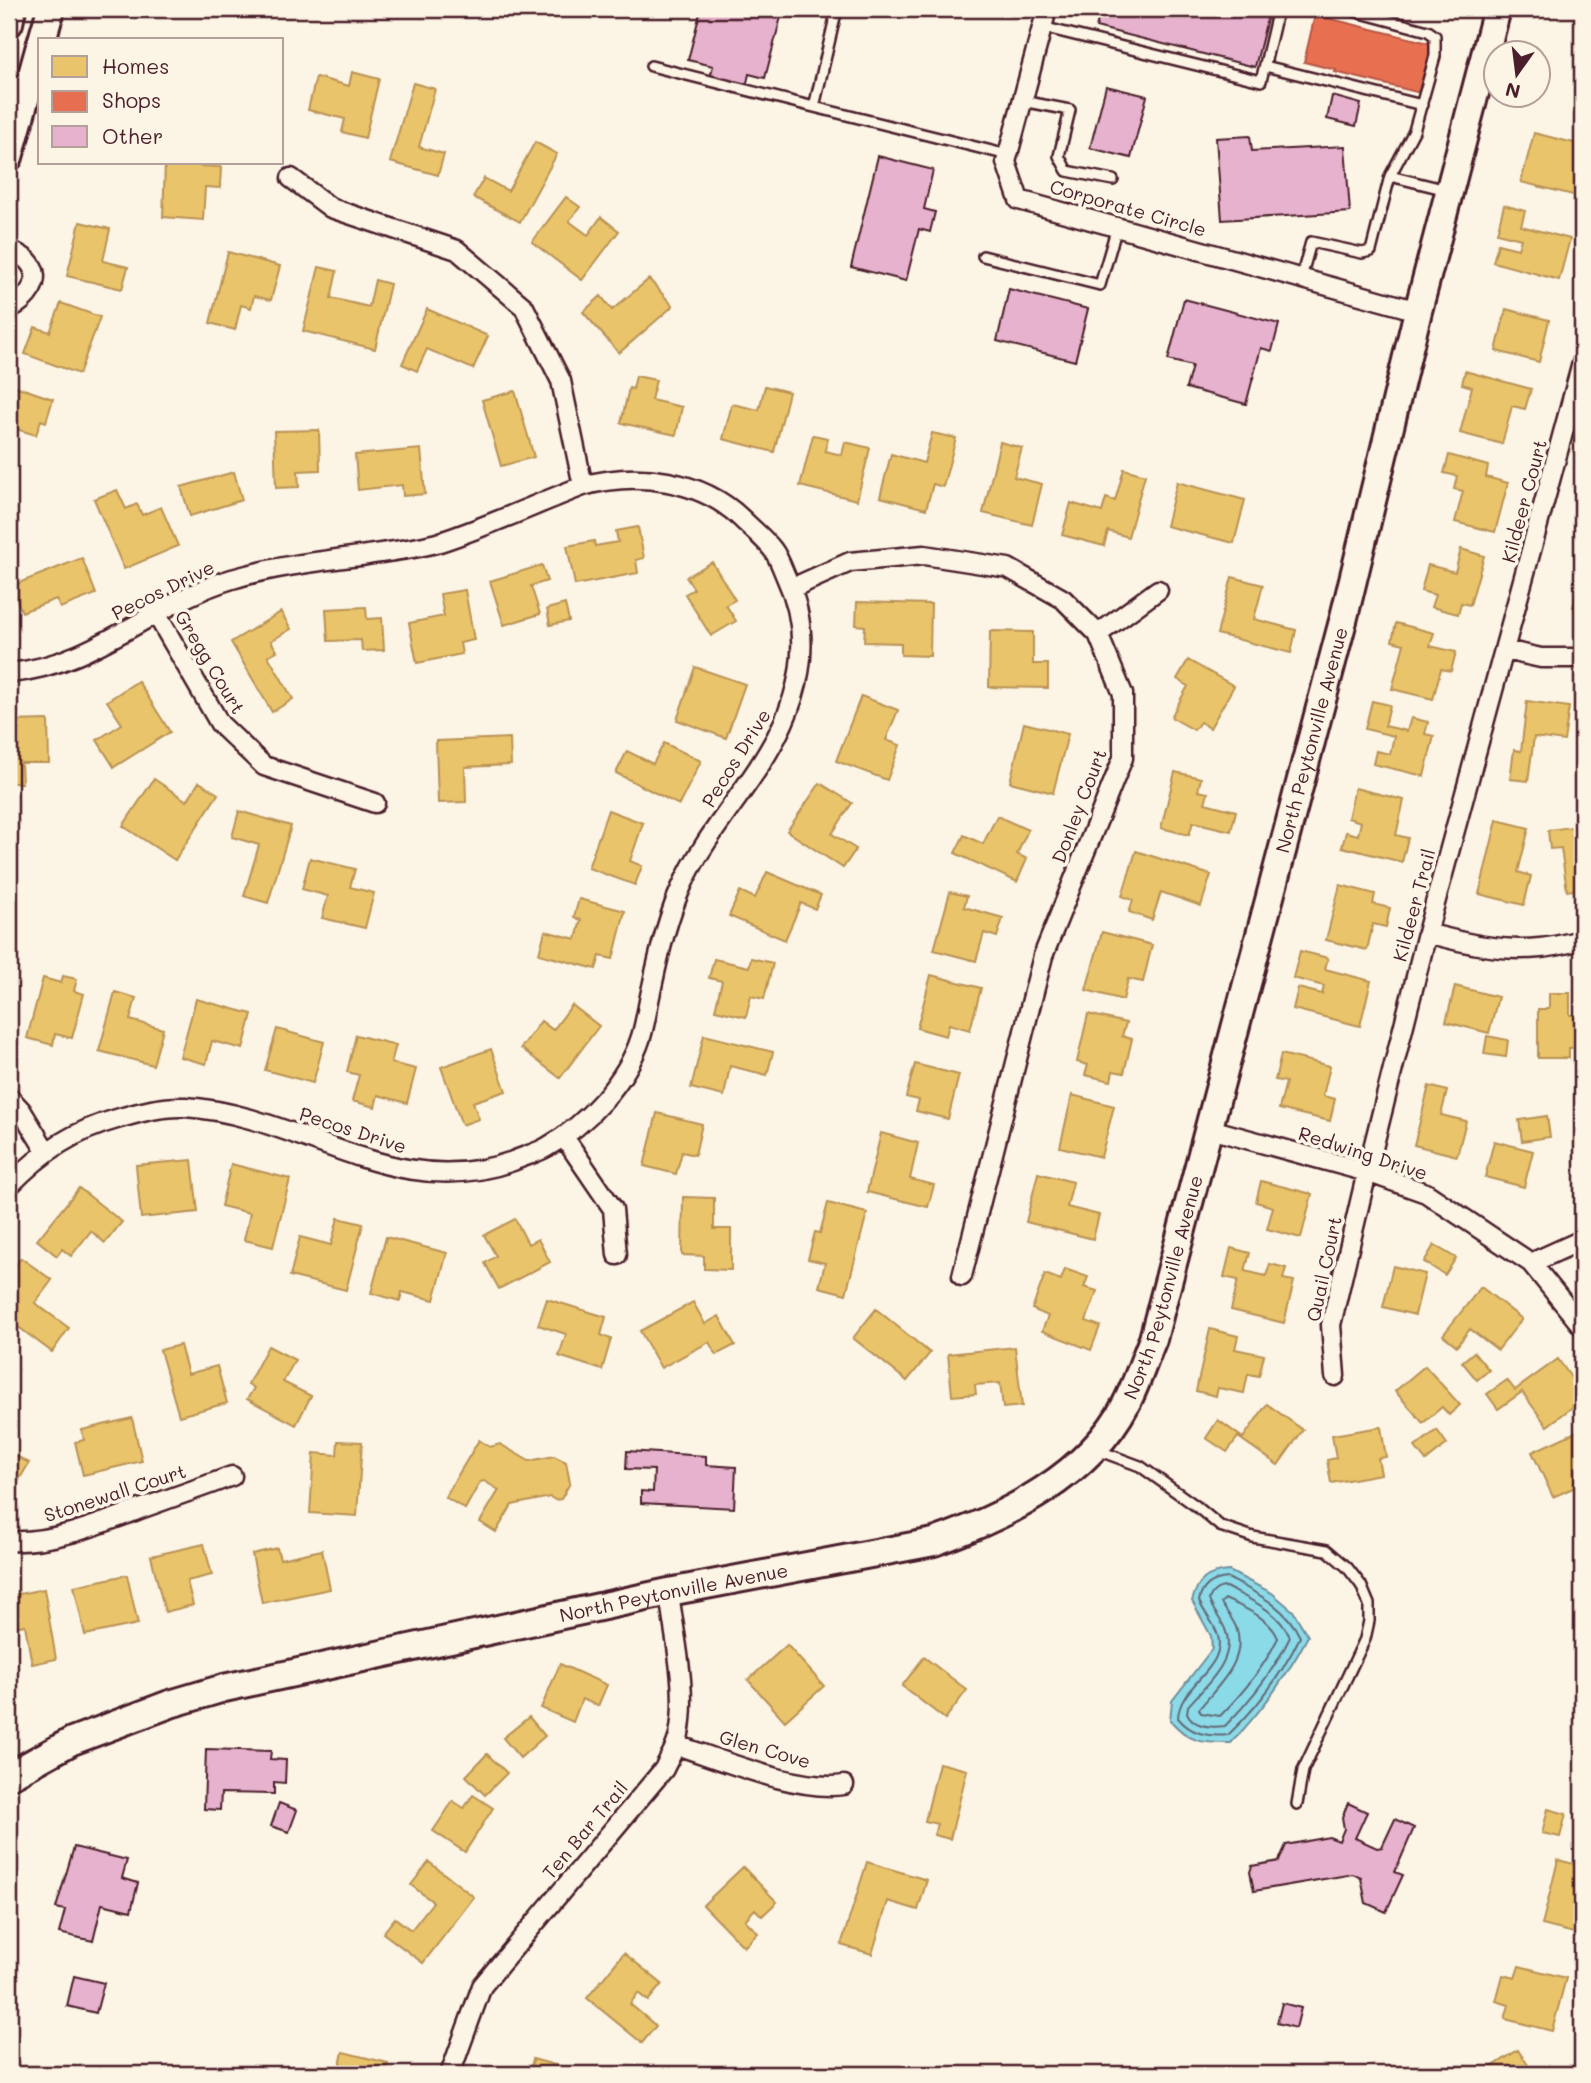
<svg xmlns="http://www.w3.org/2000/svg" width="1591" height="2083" viewBox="0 0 1591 2083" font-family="Mali,sans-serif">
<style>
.water{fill:#8bdae8;stroke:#718f9c;stroke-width:2}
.homes{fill:#e9c46a;stroke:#b99257;stroke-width:2}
.shops{fill:#e76f51;stroke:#b85746;stroke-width:2}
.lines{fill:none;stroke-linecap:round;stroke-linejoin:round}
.shore{stroke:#646a77;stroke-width:2}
.building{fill:#e6b2cd;stroke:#4a1f2b;stroke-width:2}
.lane-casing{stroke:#4a1f2b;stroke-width:14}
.street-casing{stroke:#4a1f2b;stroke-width:23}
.secondary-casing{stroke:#4a1f2b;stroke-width:32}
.lane{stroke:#fcf5e5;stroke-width:9}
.street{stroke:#fcf5e5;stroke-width:18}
.secondary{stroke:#fcf5e5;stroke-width:26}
.labels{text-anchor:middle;stroke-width:7;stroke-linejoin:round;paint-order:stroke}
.street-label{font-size:19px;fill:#4a1f2b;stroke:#fcf5e5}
</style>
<rect width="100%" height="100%" fill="#fcf5e5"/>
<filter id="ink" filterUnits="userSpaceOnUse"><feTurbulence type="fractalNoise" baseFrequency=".0143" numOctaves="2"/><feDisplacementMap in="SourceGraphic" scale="14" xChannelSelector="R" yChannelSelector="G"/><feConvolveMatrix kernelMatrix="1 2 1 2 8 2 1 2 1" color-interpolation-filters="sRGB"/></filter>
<g filter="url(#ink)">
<path class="water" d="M1229,1571L1272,1593L1293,1611L1308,1636C1287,1677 1263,1709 1231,1743C1201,1743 1190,1743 1170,1720L1172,1701L1212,1649L1211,1636L1192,1601C1198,1579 1207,1573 1229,1571Z"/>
<path class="homes" d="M352,72L379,79L365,138L342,132L345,119L308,110L316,77L349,86Z
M413,83L435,89L419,147L444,154L438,175L390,162Z
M1534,133L1582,145L1576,169L1582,170L1581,197L1521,182Z
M535,142L557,154L520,222L473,197L484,178L508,191Z
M165,163H200L199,166L221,167L220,188L205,187L203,220L163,217Z
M566,197L580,207L569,221L588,235L601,217L619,231L582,280L532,242Z
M1504,205L1525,211L1521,226L1570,239L1559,280L1493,262L1498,244L1518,249L1521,239L1497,233Z
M80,222L110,229L103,261L128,267L122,289L67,276Z
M228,252L280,266L271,300L254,296L251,308L241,305L235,330L210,323Z
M319,267L337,271L331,298L369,307L375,280L390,284L375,349L303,331Z
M649,279L673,306L619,353L583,312L601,296L612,310Z
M61,303L100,317L79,374L25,354L35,327L50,332Z
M427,309L488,336L473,369L427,349L417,371L402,364Z
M1506,309L1549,320L1539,362L1496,351Z
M1465,371L1531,389L1525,409L1512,406L1502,444L1460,433L1472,387L1462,384Z
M636,376L656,380L651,400L682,407L676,435L621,423L629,388L633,389Z
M9,384L53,399L46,422L41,420L36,435L9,427Z
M765,386L789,392L774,452L723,439L732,404L759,410Z
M515,391L534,457L501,466L482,400Z
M319,430L320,470L298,471L299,487L276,488L274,431Z
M932,433L956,438L943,487L933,484L926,509L880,497L891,454L924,463Z
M813,435L828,438L825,451L842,455L845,442L870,448L857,500L800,486Z
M1000,442L1022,448L1014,477L1042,484L1032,525L983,513Z
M421,449L425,494L403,496L402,485L358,490L355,455Z
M1449,455L1488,466L1486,477L1508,483L1495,532L1455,522L1463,491L1454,489L1457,476L1444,473Z
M1124,469L1145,475L1128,537L1108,531L1104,546L1062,535L1071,503L1102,512L1106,498L1115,501Z
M234,472L242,500L190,516L181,487Z
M1177,482L1245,500L1234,543L1166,526Z
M117,490L126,509L137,504L142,515L161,507L178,546L124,569L94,499Z
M638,527L644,558L636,560L638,573L575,585L567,546L594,541L595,546L618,542L616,531Z
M1461,549L1484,556L1470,605L1461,603L1458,614L1431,607L1435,595L1421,591L1428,565L1455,572Z
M82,558L96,594L60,608L56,599L22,612L11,586Z
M712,562L735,600L726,605L736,621L711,636L685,594L694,589L686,577Z
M542,565L547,581L531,586L540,614L504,625L490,581Z
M1582,573V609L1573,607Z
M1232,577L1263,585L1254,619L1296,630L1291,653L1217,634Z
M465,590L474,640L460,643L462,654L417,663L409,623L444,616L440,594Z
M857,602L931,604L930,656L901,655V643L864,642L865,626L856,625Z
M565,604L569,621L550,625L547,609Z
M366,607L367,619L382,618L384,650L362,651L361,640L328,641L326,609Z
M281,612L291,629L271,641L277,651L268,656L293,699L272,712L231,642Z
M1396,623L1434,633L1430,646L1456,652L1451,671L1441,669L1433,699L1392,689L1404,644L1392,641Z
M990,631L1033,632V664H1048V688L989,687Z
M1188,660L1234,686L1210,728L1200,722L1194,730L1171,717L1188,686L1177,679Z
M695,667L745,684L726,738L677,720Z
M138,681L170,732L114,767L97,740L122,724L107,701Z
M861,696L898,710L886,740L900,745L887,780L836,761Z
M1372,701L1390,705L1385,726L1407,731L1411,718L1428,722L1425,734L1434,736L1424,776L1373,764L1376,751L1390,754L1394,736L1365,729Z
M1527,701L1569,707L1564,741L1534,737L1528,781L1510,779L1514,750L1521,751Z
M48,720L49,763H21L22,783H9V721Z
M1024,723L1068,734L1053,793L1010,782Z
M510,738L511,765L465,767L466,802L438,803L436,741Z
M664,743L701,761L679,805L616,773L627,751L653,764Z
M1175,772L1201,778L1198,791L1208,793L1205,803L1236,811L1231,831L1193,822L1189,835L1161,828Z
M154,779L187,801L199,782L218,794L175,860L123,826Z
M820,783L852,803L832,834L856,849L843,868L787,831Z
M1355,788L1404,800L1396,835L1408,838L1402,862L1342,847L1346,832L1358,835L1361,822L1348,818Z
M608,810L643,823L630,861L642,866L635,885L588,868Z
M239,811L291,826L268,903L244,896L259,845L232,837Z
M997,816L1028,830L1017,854L1027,859L1017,882L955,853L964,835L983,844Z
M1497,820L1529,828L1518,872L1531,876L1524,905L1479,894Z
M1571,827L1574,845L1582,843V889L1567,891L1561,848L1550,849L1548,830Z
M1136,851L1211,875L1201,906L1161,892L1152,920L1129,912L1133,900L1122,896Z
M310,858L355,869L350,887L374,893L365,928L322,918L328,896L302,889Z
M767,872L821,895L815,909L801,903L785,940L729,916L740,891L755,898Z
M1340,885L1375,894L1373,904L1390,908L1386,927L1373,924L1367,950L1326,940Z
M950,892L967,896L964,907L1003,918L997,937L984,933L976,961L934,950Z
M579,899L625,911L613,959L600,956L596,969L539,954L545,931L576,939L581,920L574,917Z
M1102,932L1152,945L1143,982L1128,979L1123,1000L1086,990Z
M1300,951L1328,958L1325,969L1371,981L1360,1026L1293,1009L1298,988L1322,994L1324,986L1293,978Z
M751,958L773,963L764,999L751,996L746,1017L715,1010L722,981L709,978L714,959L749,967Z
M931,975L981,988L970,1030L949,1024L946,1036L917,1028Z
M63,976L77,979L74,991L84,994L72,1038L55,1034L53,1045L27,1038L43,978L61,983Z
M1455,986L1498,997L1489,1033L1446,1022Z
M115,992L136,998L130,1020L163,1029L153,1065L99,1051Z
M1549,993H1570V1015H1582V1048H1569V1058H1538V1009H1549Z
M196,999L252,1014L243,1049L212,1041L206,1064L180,1057Z
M572,1005L599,1026L560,1078L521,1048L541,1021L553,1030Z
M1088,1014L1126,1023L1122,1036L1132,1039L1124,1073L1113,1071L1111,1081L1085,1075L1088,1065L1077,1062Z
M277,1029L324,1042L313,1083L265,1070Z
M356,1035L396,1045L391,1063L416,1069L407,1103L378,1095L375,1107L352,1101L359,1075L347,1072Z
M704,1035L773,1052L767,1075L730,1066L724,1096L691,1088Z
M1487,1036L1508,1040L1506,1057L1484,1054Z
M491,1049L506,1091L473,1102L479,1119L462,1125L441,1067Z
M1281,1054L1330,1066L1323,1096L1335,1099L1330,1121L1279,1109L1286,1082L1275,1080Z
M915,1064L959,1075L948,1119L916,1111L919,1100L906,1097Z
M1429,1086L1447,1091L1441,1115L1466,1121L1457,1156L1414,1145Z
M1072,1095L1114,1106L1101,1157L1060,1147Z
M657,1113L702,1124L695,1155L682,1152L676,1174L644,1166Z
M1547,1116L1550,1137L1522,1141L1519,1120Z
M881,1133L918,1143L910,1179L934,1185L928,1207L867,1192Z
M1494,1141L1533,1151L1524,1187L1485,1177Z
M192,1160L198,1212L141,1218L136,1165Z
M231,1164L290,1179L273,1247L244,1240L250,1213L221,1206Z
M1038,1173L1073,1182L1067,1207L1099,1215L1093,1239L1026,1222Z
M1261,1181L1312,1194L1301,1238L1267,1229L1273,1207L1256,1202Z
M79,1188L122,1222L105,1243L91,1231L71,1256L62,1249L57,1256L37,1240Z
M683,1197L714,1198V1229H731V1270L704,1269V1256L682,1255Z
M828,1203L867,1213L846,1294L819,1287L825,1263L808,1259L815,1232L820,1233Z
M338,1218L363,1224L346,1290L290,1276L300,1237L331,1245Z
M515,1219L528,1244L538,1239L550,1262L499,1289L485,1263L496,1256L484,1235Z
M386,1237L447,1253L434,1300L402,1292L400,1301L371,1293Z
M1434,1245L1456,1258L1445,1275L1424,1262Z
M1231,1248L1250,1253L1245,1271L1266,1276L1270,1264L1286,1268L1283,1279L1294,1281L1284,1323L1231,1310L1238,1280L1224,1277Z
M21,1258L52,1280L35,1303L69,1328L52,1352L9,1320V1274Z
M1393,1266L1425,1274L1415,1315L1383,1307Z
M1065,1269L1088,1277L1084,1287L1097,1291L1086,1321L1100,1326L1091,1350L1042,1331L1048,1316L1032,1309L1045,1274L1061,1280Z
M1481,1287L1522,1319L1498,1350L1470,1329L1457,1346L1443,1335Z
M547,1299L606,1317L601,1335L611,1339L602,1370L559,1356L566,1334L538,1325Z
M693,1302L705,1324L719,1316L735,1345L716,1355L709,1342L661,1368L640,1331Z
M876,1309L930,1353L907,1381L853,1338Z
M1210,1329L1238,1336L1235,1349L1264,1355L1259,1376L1248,1374L1244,1393L1218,1388L1216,1396L1196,1391Z
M180,1345L188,1374L217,1366L227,1403L179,1416L160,1350Z
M268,1346L295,1360L283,1382L311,1396L296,1425L247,1399L254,1388L248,1384Z
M1015,1347L1022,1406L1003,1408L1000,1383L975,1385L976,1394L952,1396L948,1354Z
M1474,1352L1489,1370L1477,1380L1462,1362Z
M1558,1359L1582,1393V1400L1547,1426L1522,1392L1498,1409L1487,1394L1507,1380L1515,1390Z
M1425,1366L1460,1405L1449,1415L1442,1407L1423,1423L1395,1391Z
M1267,1404L1303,1430L1278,1465L1238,1437L1227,1452L1206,1438L1218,1420L1243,1438Z
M132,1418L142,1461L83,1475L75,1442L84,1440L82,1430Z
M1381,1427L1386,1457L1378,1458L1381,1474L1331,1483L1327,1460L1336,1458L1332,1435Z
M1582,1429V1484L1553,1497L1532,1452Z
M1437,1430L1447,1444L1426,1461L1415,1447Z
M479,1440L490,1447L500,1444L529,1461L554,1456L566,1462L570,1483L561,1499L555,1500L550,1497L512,1505L496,1532L480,1522L499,1490L484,1481L480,1482L465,1509L445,1497Z
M338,1441L362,1442L357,1516L310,1513L314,1453L337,1455Z
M9,1452L29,1463L11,1494L9,1493Z
M204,1544L212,1575L187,1581L193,1605L165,1612L151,1556Z
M277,1548L280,1559L322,1550L330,1589L262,1603L252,1554Z
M127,1575L138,1624L85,1635L74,1586Z
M44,1589L56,1659L32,1664L25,1625L9,1628V1596Z
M787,1645L824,1686L785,1721L748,1680Z
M924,1657L967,1690L945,1719L902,1686Z
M560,1664L607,1685L598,1706L582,1699L573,1722L541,1708Z
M529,1717L545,1736L520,1758L503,1738Z
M487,1754L507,1773L485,1795L466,1776Z
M939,1763L967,1770L950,1839L934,1835L937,1824L925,1821Z
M473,1795L493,1808L465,1852L433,1831L453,1801L464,1808Z
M1548,1809L1566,1814L1560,1837L1542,1833Z
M1558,1860L1582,1866V1935L1542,1925Z
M429,1862L474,1897L423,1963L383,1933L395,1918L411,1930L433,1902L411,1885Z
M867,1862L927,1880L918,1910L888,1901L872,1954L841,1945Z
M743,1867L777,1902L762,1916L755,1909L745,1920L758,1933L744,1947L703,1905Z
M624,1953L662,1984L648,2001L638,1993L630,2004L656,2026L642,2043L587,1998Z
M1519,1966L1566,1978L1552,2031L1505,2019L1509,2005L1496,2001L1503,1975L1515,1978Z
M1518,2050L1534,2074H1481Z
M343,2052L388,2063L385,2074H338Z
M533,2059L576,2071L575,2074H529Z"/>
<path class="shops" d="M1315,15L1433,44L1421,93L1335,72L1336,70L1304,62Z"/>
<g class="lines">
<path class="shore" d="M1228,1578C1256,1593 1286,1606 1300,1637C1282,1674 1258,1707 1228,1735C1208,1737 1191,1734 1178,1718C1179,1685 1226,1669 1218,1636C1215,1624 1204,1613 1199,1601C1202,1586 1212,1579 1228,1578Z
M1226,1587C1250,1600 1278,1610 1290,1637C1274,1671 1251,1700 1225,1726C1210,1728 1194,1727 1187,1713L1188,1706C1205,1686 1238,1659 1225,1629C1221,1619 1213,1611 1209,1600C1211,1592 1218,1587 1226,1587Z
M1225,1599C1244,1608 1269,1617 1278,1638C1264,1667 1243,1693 1220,1716L1201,1713L1199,1709C1218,1685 1248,1661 1236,1627C1232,1618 1226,1611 1221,1603Z"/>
</g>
<path class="building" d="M701,9H783L765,78L749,74L746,87L710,78L713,66L688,60Z
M1101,9H1243L1268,15L1255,67L1096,27Z
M1106,86L1147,96L1131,158L1090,148Z
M1332,96L1361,104L1356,126L1327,119Z
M1250,136L1252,151L1345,146L1350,212L1222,220L1216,138Z
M878,156L933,170L924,209L935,212L930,232L919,229L906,281L851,267Z
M1009,289L1088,309L1075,361L997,341Z
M1184,299L1279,324L1272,351L1261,348L1246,404L1186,388L1192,366L1168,360Z
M627,1451L706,1456V1465L736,1467L734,1508L641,1503V1491L653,1492L654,1470L626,1469Z
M206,1749L271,1751L270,1759L286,1760L285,1783L274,1782V1794L221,1793L220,1810L204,1809Z
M279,1803L297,1810L289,1832L271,1826Z
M1348,1803L1367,1812L1355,1838L1377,1848L1382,1847L1395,1819L1414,1828L1395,1872L1403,1875L1386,1912L1366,1903L1361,1878L1353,1874L1254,1891L1250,1872L1252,1866L1279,1861L1286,1845L1329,1837L1339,1841L1344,1829L1342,1817Z
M74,1847L127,1860L122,1878L138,1883L131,1911L102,1904L93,1941L59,1933L65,1910L56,1908Z
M74,1976L104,1983L96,2013L67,2006Z
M1282,2003L1301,2008L1296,2028L1277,2023Z"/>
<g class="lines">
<g class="lane-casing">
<path id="lane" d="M837,9L814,107L1008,155
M1346,9L1428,31L1435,36V56L1414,131L1390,176L1447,190
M1042,27L1261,81L1278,9
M651,66L814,107
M1265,66L1422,105
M1022,101L1070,110L1059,156L1067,171L1113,180
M983,256L1100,285L1117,227
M1301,278L1311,242L1362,253L1371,251L1390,176
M1097,1450L1140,1466L1196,1506L1220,1526L1253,1537L1327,1550L1347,1567L1361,1585L1369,1604V1621L1365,1639L1303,1770L1297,1804"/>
</g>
<g class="street-casing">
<path id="street" d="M1047,9L1006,162L1019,200L1418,311
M291,178L331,208L457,250L524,307L561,381L583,486
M9,249C15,253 23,256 28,261C46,280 25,301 9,309
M792,588L850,562L924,555L1008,568L1063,599L1098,634L1123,694V758L1043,956L962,1276
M157,615L220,724L264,766L375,803
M1098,634L1158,590
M1505,650L1541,658H1582
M9,673C94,666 154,602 232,579C276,566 322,561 367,555C391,551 417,549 440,542C489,526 536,504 583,486C636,471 701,479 742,519C752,529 765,539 773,550C779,558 782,568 786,577C814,637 801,697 768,752C741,798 703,838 681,888C667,919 659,953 652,987C648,1003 646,1021 641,1037C627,1081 586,1125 547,1147C537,1153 524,1156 513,1161C393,1204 301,1114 185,1107C163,1106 141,1112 120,1118C73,1131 43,1151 9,1186
M1427,933C1464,943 1501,952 1540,948C1554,947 1568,943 1582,940
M9,1097L21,1110L46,1151
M1210,1129L1367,1172L1426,1193L1531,1263L1582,1326
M564,1137L613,1209L617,1255
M1531,1263L1582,1240
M1335,1376L1331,1325L1367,1172L1427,933L1582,363
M9,1541C52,1543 95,1526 135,1511C167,1499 200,1488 232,1476
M676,1745C723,1760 797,1792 844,1785
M450,2074L482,1986L664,1769C669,1758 677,1747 679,1734C688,1690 674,1636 669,1592"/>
</g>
<g class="secondary-casing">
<g id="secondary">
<path d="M9,23L12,9"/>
<path d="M42,40L51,9"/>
<path d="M9,157L40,46"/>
<path id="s1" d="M9,1776L72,1741L170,1704L224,1688L669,1592L934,1542C1007,1516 1088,1476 1126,1404C1137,1383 1144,1360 1153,1339L1344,617L1418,311L1497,9"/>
</g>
</g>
<use href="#lane" class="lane"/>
<use href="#street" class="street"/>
<use href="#secondary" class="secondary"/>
</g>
</g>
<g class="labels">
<g class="street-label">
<text transform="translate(1128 208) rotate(16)" y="7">Corporate Circle</text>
<text transform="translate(1524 501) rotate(-75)" y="7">Kildeer Court</text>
<text transform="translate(163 590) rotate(-26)" y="7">Pecos Drive</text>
<text transform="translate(210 662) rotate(59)" y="7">Gregg Court</text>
<text dy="7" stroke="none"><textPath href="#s1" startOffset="1890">North Peytonville Avenue</textPath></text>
<text transform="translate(736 758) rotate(-58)" y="7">Pecos Drive</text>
<text transform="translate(1079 806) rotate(-69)" y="7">Donley Court</text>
<text transform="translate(1414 905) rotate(-75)" y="7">Kildeer Trail</text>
<text transform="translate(353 1130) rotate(18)" y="7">Pecos Drive</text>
<text transform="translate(1363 1153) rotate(18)" y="7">Redwing Drive</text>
<text transform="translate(1324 1269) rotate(-78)" y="7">Quail Court</text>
<text dy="7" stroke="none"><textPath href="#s1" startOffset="1323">North Peytonville Avenue</textPath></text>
<text transform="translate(115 1493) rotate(-18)" y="7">Stonewall Court</text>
<text dy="7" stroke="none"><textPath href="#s1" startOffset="693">North Peytonville Avenue</textPath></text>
<text transform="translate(765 1749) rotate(16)" y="7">Glen Cove</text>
<text transform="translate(585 1830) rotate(-50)" y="7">Ten Bar Trail</text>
</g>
</g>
<rect width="1591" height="2083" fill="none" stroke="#fcf5e5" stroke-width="35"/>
<rect x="18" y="18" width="1556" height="2048" fill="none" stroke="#4a1f2b" stroke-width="2.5" filter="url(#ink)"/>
<rect x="38" y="38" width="245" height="126" fill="#fcf5e5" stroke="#b59f9b" stroke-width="2"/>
<rect x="52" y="56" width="35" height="21" fill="#e9c46a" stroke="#b59f9b" stroke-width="2"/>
<text x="102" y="74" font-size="21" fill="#4a1f2b">Homes</text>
<rect x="52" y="91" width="35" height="21" fill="#e76f51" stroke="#b59f9b" stroke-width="2"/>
<text x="102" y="108" font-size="21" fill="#4a1f2b">Shops</text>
<rect x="52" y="126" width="35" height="21" fill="#e6b2cd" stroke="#b59f9b" stroke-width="2"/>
<text x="102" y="144" font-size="21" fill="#4a1f2b">Other</text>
<g transform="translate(1517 74) rotate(194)"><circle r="33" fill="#fcf5e5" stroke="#b59f9b" stroke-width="2"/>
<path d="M0-5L12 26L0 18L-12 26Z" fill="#4a1f2b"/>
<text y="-10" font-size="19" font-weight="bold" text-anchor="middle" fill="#4a1f2b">N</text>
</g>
</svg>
